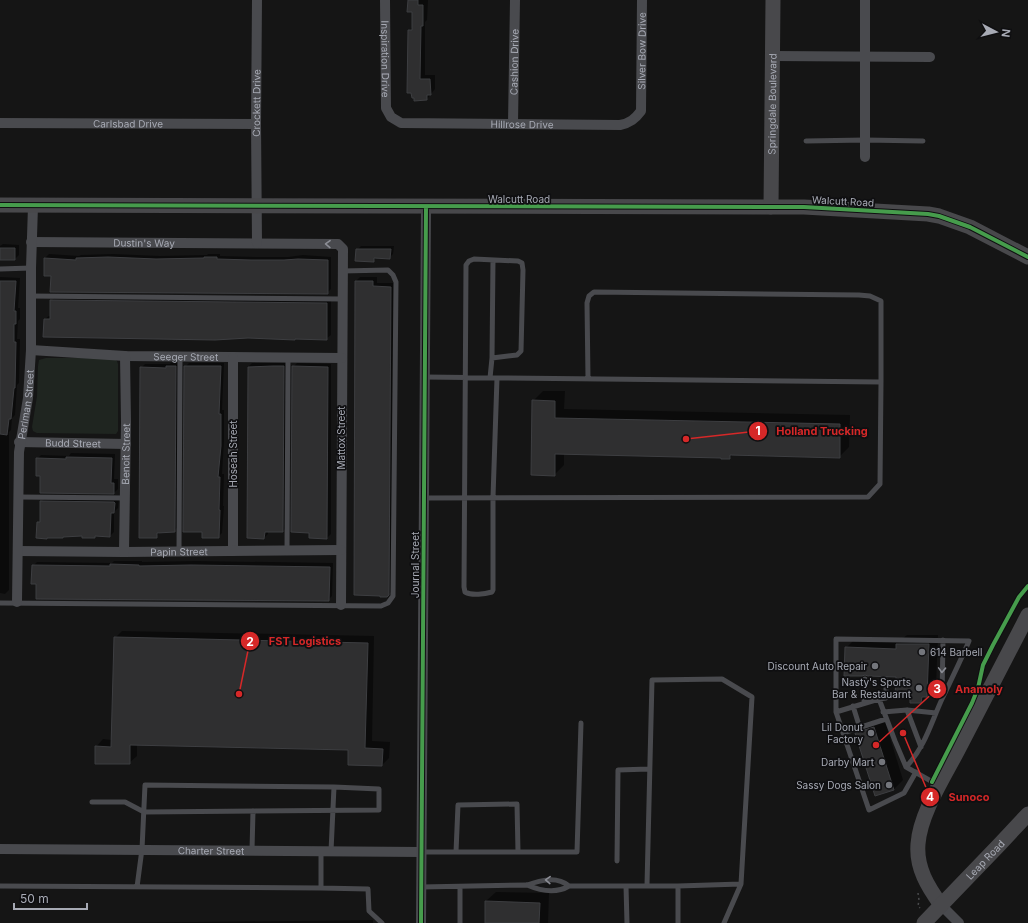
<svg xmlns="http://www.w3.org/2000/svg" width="1028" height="923" viewBox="0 0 1028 923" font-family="Inter,sans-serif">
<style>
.green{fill:#1f2520}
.shadow{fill:#0007}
.building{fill:#2f2f30;stroke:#3d3e41}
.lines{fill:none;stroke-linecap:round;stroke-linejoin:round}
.path{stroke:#4b4c4e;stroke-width:1.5;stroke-dasharray:2 3;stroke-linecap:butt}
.lane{stroke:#494a4e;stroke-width:5}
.street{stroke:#494a4e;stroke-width:10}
.secondary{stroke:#48484b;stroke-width:15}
.cycleway-casing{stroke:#0f0f11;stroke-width:6}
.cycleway{stroke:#469c4c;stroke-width:4}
.oneway{stroke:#8b8d95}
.poi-dot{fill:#74767c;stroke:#0f0f11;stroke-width:1.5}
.labels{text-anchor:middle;stroke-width:3.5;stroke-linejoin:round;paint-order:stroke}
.street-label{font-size:10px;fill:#a7aab4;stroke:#0f0f11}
.poi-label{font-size:10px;fill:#a7aab4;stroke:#0f0f11;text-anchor:end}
.leader{fill:none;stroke:#d62828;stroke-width:1.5}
.callout-dot{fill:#d62828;stroke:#0f0f11;stroke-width:1.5}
.mark-label{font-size:12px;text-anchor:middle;font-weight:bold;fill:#fff}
.callout-label{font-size:11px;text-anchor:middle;font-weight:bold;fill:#d62828;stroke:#0f0f11;stroke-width:3.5;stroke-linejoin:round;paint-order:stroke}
</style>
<rect width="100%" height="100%" fill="#151515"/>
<path class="green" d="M46,358H113L117,361L118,364V431L116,434L37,433L33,431L32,427L37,396L38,366L39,360Z"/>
<path class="shadow" d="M409,0H428L427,20L425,22V75H435V89L427,99L415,100L409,31L413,26V11Z
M3,244L19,245V255L15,259H0V246Z
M361,246H394L393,254L389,258L377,257L373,261L357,250Z
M49,254L79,256L81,255L113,254L160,256L207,255L208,254H220V256L256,257H288L303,255L331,257V289L327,293L45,275V258Z
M0,277L20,278L18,308H20V319L18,321L17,339H20L19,383L17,385L15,415L12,418L11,430L9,432V590L5,594L0,593Z
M360,277H377V283H394L391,592L387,596L356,281Z
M55,297L331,299V335L327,338L45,319L49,316H51V301Z
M171,363H179L178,527L174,531L160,532L156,537L141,368L145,364H170Z
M189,363H224L222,410H224V441L222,474H224L223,506H224L222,533L218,537L185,367Z
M252,363H287V527L283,531H268V534L264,538L248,367Z
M297,363L331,364V534L327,538L293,367Z
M543,391H565L564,409L850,415L849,447L839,457L733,454L730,458L564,453V465L554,475L533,401Z
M71,453L115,454L114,479H118V489L114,493L41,475L37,459L41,455L69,456Z
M45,498L119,499L118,508L114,512V532L110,536L96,535L94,537L83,535L64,536L63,537L38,523L41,520V502Z
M114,561H142V562L196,561L333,563L332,596L328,600L37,583L33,566L37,562L112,563Z
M122,631L374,636L372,741L390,742L389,758L382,765L349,749L137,744V756L129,763L96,747L103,739L112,740L115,638Z
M907,635H938L936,686L921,702L911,696L897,676L846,648L856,638L901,640Z
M884,718L903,780L894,789L876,795L856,734L866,724Z
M496,892L549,893L548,923H486V901Z
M373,920V923H116Z"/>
<path class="building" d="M408,0H418V5H423V26H421L420,79H430L431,95H427V100L414,101V98H412L411,93H407L408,30H412V12H407Z
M0,248H15V260H0Z
M356,249H391L390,259L374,258V262L355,261Z
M108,257L156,259L204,258V257H217V259L251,260H284L298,259L328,260V294L50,292L51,276H44V258L76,260V258Z
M0,281H16L14,311H16V324H14V342H16L15,388H14L11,419H9L7,435L0,434Z
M355,281H373V286L391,287L389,595L387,597H380V596L354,595Z
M50,300L327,303V340L295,339V340L248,338L215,340L43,337L44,319H50Z
M166,366H176L175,532L157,533V538H139L140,367L166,368Z
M184,366H221L219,414H221V446L218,477H220L219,510H220L219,538H202V532H183Z
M273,366H284L283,532H265L264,539L247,538L248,367Z
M292,366L328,367L327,539L309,538V533L291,532Z
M532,400L555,401V418L840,424V458L730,455V459H721V458L555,454V476L531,475Z
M66,457L112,458L111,483H114V494L40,493V476H36V458L66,459Z
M40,501L114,502L115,503L114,513H111L110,537L95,536V538H82V536L63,537V538H47V539L36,538L37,522H40Z
M110,564L139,565V566L191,565L330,567L329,601L36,599V584H31L32,565L110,566Z
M114,637L368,643L365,748L383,749L382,766L348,765V750L130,745V764H95V746L111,747Z
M896,644H929L927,697H922L921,703H910V697L895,696L896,677L868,676L865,675L862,676H844L845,647L896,649Z
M874,727L894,790L875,796L855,733Z
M485,901L540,903L539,923H485Z"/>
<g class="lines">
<path class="path" d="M918,893L919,900L918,906L920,908"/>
<path class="lane" d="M806,141L865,140L923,141
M0,269L31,268
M30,296L342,299
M492,358L493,260
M425,377L881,382V301L870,296L859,295L594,292L589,296L587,303L588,378
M490,378L492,358L517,355L521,351L523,270L522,263L518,261L474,259L469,261L466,265L464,587L465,592C472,596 485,594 492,592L493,590V497L497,378
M19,497L125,498
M424,498L868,497L880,484L881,382
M179,551L180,356
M287,551L288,357
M0,603L381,606L388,603L393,596L396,282L393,275L388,270L342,271
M942,697L943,640
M879,699L886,698V680
M864,703L865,679
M853,706L858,722
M907,710L921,747
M836,712L869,810L904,793L916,772
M883,712L907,710L936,713
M843,733L886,719
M906,767C925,747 931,723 942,699C951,680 961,660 969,641L836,639V712L879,699L895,741L906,767L938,785
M92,802H125L144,812L379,810V789L334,787
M252,850L253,811
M421,852H577L581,723
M456,852L458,805L517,804L518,852
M617,861L618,770L649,769
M647,885L652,680L722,679L752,697L741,884
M0,886L321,888V851
M569,886H678L741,884L724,923
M626,886L627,923
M137,887L142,849L145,785L334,787L331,851
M421,887L527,885C541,880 557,876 569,886C556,894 541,891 527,885
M321,888L368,889L369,911L382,923
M460,923V887
M678,923V886"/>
<g class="street">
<path id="s1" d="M385,0L386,108L391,117L401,123L620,125C630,123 635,119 641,111L642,0"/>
<path d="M773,56L930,57"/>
<path id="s2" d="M0,123L256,124"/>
<path id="s3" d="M513,123L515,0"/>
<path d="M865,157V0"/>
<path id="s4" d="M31,242L338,244L343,249L341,605"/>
<path id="s5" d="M257,243L256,124L257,0"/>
<path id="s6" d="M31,350L125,356L342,358"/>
<path d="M233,357V551"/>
<path id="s7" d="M19,442L126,444"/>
<path id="s8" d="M18,551L124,552L341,550"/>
<path id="s9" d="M124,552L126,422L125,356"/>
<path id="s10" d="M17,602L19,452L28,398L31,350V268L33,206"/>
<path id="s11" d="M0,849L421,852"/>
<path d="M941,905L959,923"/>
<path d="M421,923L426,207"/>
</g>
<g class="secondary">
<path d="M0,205L804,207L928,214L939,216L970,227L1028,257"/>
<path id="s12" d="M771,207L773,0"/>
<path d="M941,905C928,887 916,868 918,844C920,814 944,777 958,750C981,705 1005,660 1028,615"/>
<path id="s13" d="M924,923L1000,844L1028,814"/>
</g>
<g class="cycleway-casing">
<path id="cycleway" d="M0,205L804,207L928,214L939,216L970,227L1028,257
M932,782L972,703L978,688L983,665L993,645L1019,597L1028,586
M421,923L426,207"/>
</g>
<use href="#cycleway" class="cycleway"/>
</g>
<defs><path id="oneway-chevron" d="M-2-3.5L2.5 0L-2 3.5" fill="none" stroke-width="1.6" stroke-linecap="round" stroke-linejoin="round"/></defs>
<g class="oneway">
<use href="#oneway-chevron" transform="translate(328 244) rotate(-179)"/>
<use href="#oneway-chevron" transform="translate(942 670) rotate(92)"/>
<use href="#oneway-chevron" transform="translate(548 880) rotate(-178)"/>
</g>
<g class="poi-dot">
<circle cx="922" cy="652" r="4"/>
<circle cx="875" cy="666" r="4"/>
<circle cx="919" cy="688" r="4"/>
<circle cx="871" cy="733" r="4"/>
<circle cx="882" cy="762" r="4"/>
<circle cx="889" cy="785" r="4"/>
</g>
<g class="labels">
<g class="street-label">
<text dy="4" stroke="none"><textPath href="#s1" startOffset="435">Silver Bow Drive</textPath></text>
<text dy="4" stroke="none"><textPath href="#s1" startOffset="59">Inspiration Drive</textPath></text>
<text dy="4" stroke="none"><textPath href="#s3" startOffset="61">Cashion Drive</textPath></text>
<text dy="4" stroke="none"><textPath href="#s5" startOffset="140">Crockett Drive</textPath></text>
<text dy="4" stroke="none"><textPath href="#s12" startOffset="103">Springdale Boulevard</textPath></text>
<text dy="4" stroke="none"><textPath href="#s2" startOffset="128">Carlsbad Drive</textPath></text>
<text dy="4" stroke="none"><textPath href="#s1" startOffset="251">Hillrose Drive</textPath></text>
<text x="519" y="203">Walcutt Road</text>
<text transform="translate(843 201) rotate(3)" y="4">Walcutt Road</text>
<text dy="4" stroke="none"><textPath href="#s4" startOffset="113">Dustin's Way</textPath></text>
<text dy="4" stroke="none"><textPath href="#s6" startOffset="155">Seeger Street</textPath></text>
<text dy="4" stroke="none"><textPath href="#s10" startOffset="198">Perlman Street</textPath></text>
<text transform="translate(341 438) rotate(-90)" y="4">Mattox Street</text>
<text dy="4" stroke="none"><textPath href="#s7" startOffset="54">Budd Street</textPath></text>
<text dy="4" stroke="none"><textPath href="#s9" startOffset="98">Benoit Street</textPath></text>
<text transform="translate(233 454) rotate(-90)" y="4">Hoseah Street</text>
<text dy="4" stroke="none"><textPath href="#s8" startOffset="161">Papin Street</textPath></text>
<text transform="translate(415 565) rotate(-90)" y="4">Journal Street</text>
<text dy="4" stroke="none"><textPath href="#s11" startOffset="211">Charter Street</textPath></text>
<text dy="4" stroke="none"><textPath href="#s13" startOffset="88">Leap Road</textPath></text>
</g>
<g class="poi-label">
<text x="930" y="656" text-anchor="start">614 Barbell</text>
<text x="867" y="670">Discount Auto Repair</text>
<text x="911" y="686">Nasty's Sports<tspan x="911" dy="12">Bar &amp; Restauarnt</tspan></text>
<text x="863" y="731">Lil Donut<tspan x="863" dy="12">Factory</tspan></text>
<text x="874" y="766">Darby Mart</text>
<text x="881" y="789">Sassy Dogs Salon</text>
</g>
</g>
<path class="leader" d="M686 439L758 431M239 694L250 641M876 745L937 689M903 733L930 797"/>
<g class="callout-dot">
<circle cx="686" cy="439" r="4"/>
<circle cx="239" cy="694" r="4"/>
<circle cx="876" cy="745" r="4"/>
<circle cx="903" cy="733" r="4"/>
<circle cx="758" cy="431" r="10"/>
<circle cx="250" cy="641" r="10"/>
<circle cx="937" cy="689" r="10"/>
<circle cx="930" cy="797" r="10"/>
</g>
<g class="mark-label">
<text x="758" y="435">1</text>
<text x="250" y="646">2</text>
<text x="937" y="693">3</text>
<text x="930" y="801">4</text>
</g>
<g class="callout-label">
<text x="822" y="435">Holland Trucking</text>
<text x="305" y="645">FST Logistics</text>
<text x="979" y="693">Anamoly</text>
<text x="969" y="801">Sunoco</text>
</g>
<g transform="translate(996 32) rotate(97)" stroke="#0f0f11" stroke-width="3" paint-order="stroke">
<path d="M0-3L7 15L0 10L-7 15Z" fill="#a7aab4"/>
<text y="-6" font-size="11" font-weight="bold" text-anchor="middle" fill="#a7aab4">N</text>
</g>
<path d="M14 903v6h73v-6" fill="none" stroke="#a7aab4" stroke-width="2"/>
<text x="20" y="903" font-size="12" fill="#a7aab4" stroke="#0f0f11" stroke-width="3" paint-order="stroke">50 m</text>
</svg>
